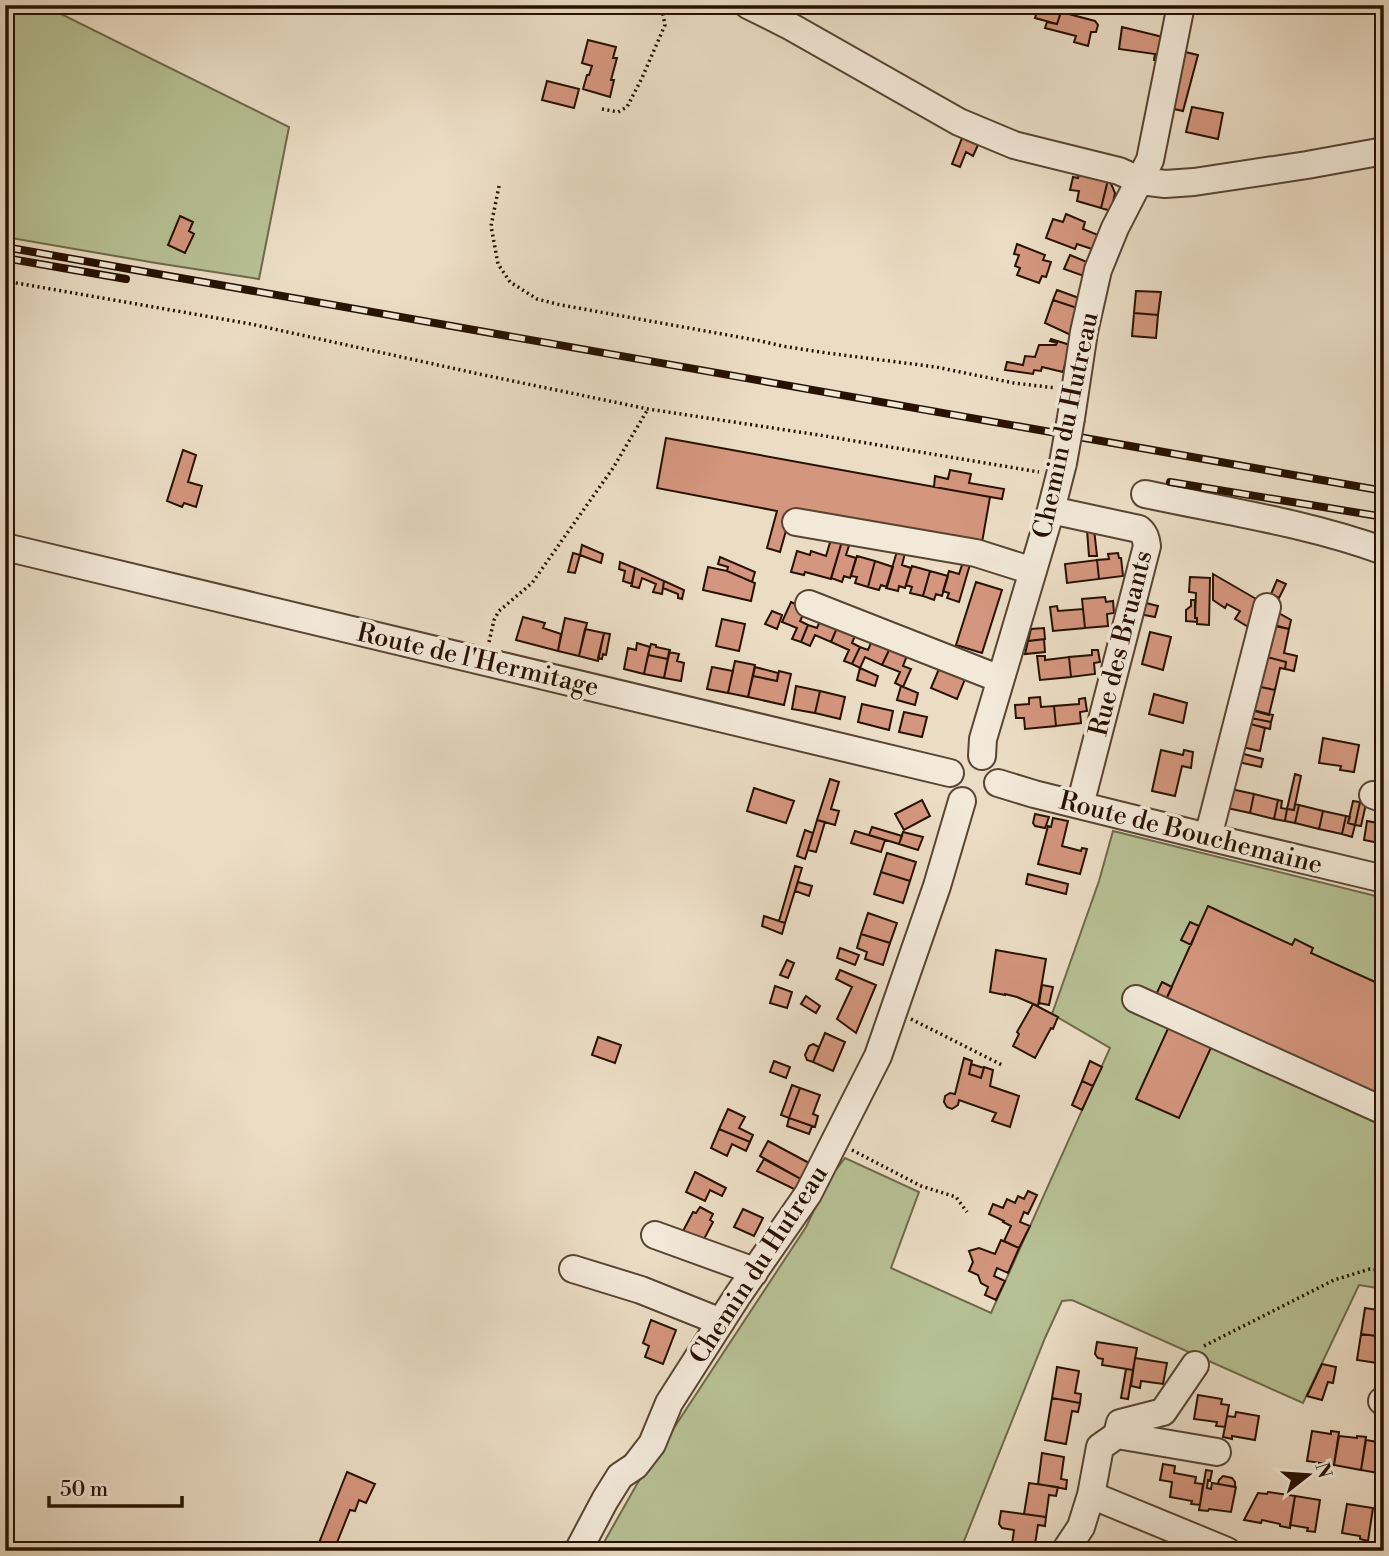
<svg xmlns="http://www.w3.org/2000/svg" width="1389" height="1556" viewBox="0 0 1389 1556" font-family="'Libre Bodoni',serif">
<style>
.green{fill:#b7c195;stroke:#6f694a;stroke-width:2}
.building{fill:#d4967e;stroke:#271100;stroke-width:2}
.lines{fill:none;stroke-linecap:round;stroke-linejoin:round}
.minor-casing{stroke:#584431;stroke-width:30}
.path{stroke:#271100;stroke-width:3.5;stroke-dasharray:2 3.5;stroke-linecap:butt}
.minor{stroke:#f2e9d9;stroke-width:26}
.rail-casing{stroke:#271100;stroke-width:8}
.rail{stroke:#f2e9d9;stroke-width:5;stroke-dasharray:16;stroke-linecap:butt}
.minor-bridge-casing{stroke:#584431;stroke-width:30;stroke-linecap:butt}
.minor-bridge{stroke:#f2e9d9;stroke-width:26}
.labels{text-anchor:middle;stroke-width:7;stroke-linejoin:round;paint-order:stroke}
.street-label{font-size:26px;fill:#271100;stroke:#f2e9d9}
</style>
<rect width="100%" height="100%" fill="#ebddc5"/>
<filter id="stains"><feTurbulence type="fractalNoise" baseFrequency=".00286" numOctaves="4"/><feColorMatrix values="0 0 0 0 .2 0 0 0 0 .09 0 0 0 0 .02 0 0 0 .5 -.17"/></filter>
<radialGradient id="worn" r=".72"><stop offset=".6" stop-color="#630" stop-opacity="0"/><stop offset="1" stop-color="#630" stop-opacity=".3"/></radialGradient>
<path class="green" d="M5,5H43L289,127L259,279L156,263L5,237Z
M1113,831L1384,898V1289L1359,1285L1303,1403L1072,1300L1062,1301L1045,1338L960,1551H599L637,1484L806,1227L829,1179L845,1158L919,1192L891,1268L991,1313L1110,1048L1052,1014L1099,881Z"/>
<path class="building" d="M1039,5H1060L1059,10L1061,12L1057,24L1035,18Z
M1061,12L1095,21L1098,25L1096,32H1091L1088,46L1074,42L1076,36L1045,28L1047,22L1057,24Z
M1122,27L1163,37L1160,61L1154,60L1155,54L1119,49Z
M588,40L616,47L613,58H617L611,80H614L610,97L583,89L587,75H589L592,66L582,63Z
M1181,51L1198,55L1183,111L1169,108Z
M547,81L579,89L574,108L542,100Z
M1192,107L1223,113L1218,139L1186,132Z
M962,138L978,145L973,156L966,152L960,167L952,164Z
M1079,174L1108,180L1101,208L1077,201L1079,191L1070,190L1073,177L1078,178Z
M1108,180L1110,181L1115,193L1111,211L1101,208Z
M1066,214L1085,222L1083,229L1098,235L1092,249L1077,244L1075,249L1046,238L1053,219L1063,222Z
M180,216L193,222L189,231L194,234L185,253L168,245Z
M1017,244L1045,255L1043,260L1051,262L1046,277L1042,276L1039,283L1017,275L1020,268L1015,266L1019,255L1014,254Z
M1070,255L1087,262L1084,276L1064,269Z
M1057,290L1079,298L1077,308L1053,300Z
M1136,291L1161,292L1158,315L1134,313Z
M1053,300L1077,308L1071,335L1045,323Z
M1134,313L1158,315L1156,338L1132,336Z
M1051,339L1070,345L1063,372L1042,367L1041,371L1034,370L1033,374L1005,370L1007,362L1023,365L1025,356L1035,357L1039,345H1056L1057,343L1050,341Z
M666,438L990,497L981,548L791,513L780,552L767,548L777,511L657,488Z
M183,450L196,455L188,482L202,486L196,507L184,503L182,507L167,501Z
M950,470L971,474L969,483L1004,489L1002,499L934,487L935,476L948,479Z
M1094,529L1097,556H1089L1087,530Z
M832,536L843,538L831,579L805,572L804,575L791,572L797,551L810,555L811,551L826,556Z
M843,538L851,539L846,555L856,558L850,578L844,576L842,582L831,578Z
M582,545L603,554L601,563L580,555Z
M898,548L906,549L902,565L911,568L905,588L899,586L898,591L886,588Z
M573,553L580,555L575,573L568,572Z
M1118,553L1119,558H1121L1123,576L1099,579L1097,560L1109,559L1108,554Z
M857,556L875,561L868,587L855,583L857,577L851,576Z
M720,557L755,572L752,582L727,571L728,567L718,564Z
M964,559L971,561L959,602L947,598L949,593L943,591L949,571L959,574Z
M1097,560L1099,579L1067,583L1065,564Z
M875,561L893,567L887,587L881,585L879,590L868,587Z
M620,562L635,568L632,584L623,581L625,571L619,569Z
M912,566L930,571L923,596L910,593L912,587L906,585Z
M708,567L727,571L755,583L751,601L703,590Z
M635,568L664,581L662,594L653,592L656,584L642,578L639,588L631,586Z
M930,571L948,576L942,596L936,594L934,600L923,596Z
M1213,574L1258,600L1253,609L1255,611L1250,628L1235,619L1240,611L1227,604L1225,608L1213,600Z
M1190,577L1210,578L1209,625L1197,624V618H1195L1196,593L1189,592Z
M1277,580L1286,584L1279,598L1271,594Z
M664,581L684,590L682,599L678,598V594L663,588Z
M976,582L1002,590L982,653L956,645Z
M1105,597L1106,602L1113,601L1114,613L1107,614L1108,626L1085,628L1082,599Z
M1191,600H1195V618H1197V622L1186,621V610L1191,606Z
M791,602L806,609L800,621L808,625L801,642L792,639L797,628L782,622Z
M1142,602L1158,606L1155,617L1139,614Z
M1057,606L1058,611L1083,609L1085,628L1053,631L1050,607Z
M772,611L782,615L777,629L765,624Z
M1277,612L1291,620L1289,629L1274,625Z
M822,616L839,623L831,642L815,635L810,646L801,642L808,625L817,628Z
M523,617L545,623L543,628L561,634L558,651L516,640Z
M565,618L587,623L579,656L558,651Z
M722,619L745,624L739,651L716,646Z
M839,623L857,631L852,643L860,647L852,664L844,661L849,650L831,642Z
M1270,625L1289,629L1284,653L1297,656L1294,671L1285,669L1286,662L1263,656Z
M1044,628L1045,639L1028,641L1031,629Z
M585,629L604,633L598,661L579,656Z
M1150,632L1171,637L1163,670L1142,664Z
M604,633L610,634L606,655L603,654L602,659L598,658Z
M873,638L891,646L882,665L865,657L860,668L852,664L860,647L868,650Z
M1044,639L1045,652L1025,654L1028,641Z
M637,643L650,647L644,674L624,669L628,648L636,650Z
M651,644L656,645V647L670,650L668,659L648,655Z
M891,646L908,653L903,666L911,669L903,687L895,683L900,672L882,665Z
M1092,650H1098L1100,662L1094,663L1095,674L1071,677L1069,657L1092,655Z
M669,652L679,654L677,661L684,663L681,681L664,678Z
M648,655L668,659L664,678L644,674Z
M1037,656H1045V660L1069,657L1071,677L1040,680Z
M1263,656L1286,662L1285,669L1280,668L1275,690L1256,686Z
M735,661L755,665L748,697L728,693Z
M941,664L967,674L957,699L931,688Z
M712,667L733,671L728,693L707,689Z
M755,667L778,673L777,681L753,676Z
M860,668L878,676L875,686L857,680Z
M779,671L791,674L784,705L748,697L753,676L777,681Z
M796,686L820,691L815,713L792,709Z
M901,686L918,693L915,705L897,700Z
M1256,686L1275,690L1269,715L1251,710Z
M820,691L845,697L840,719L815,713Z
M1154,694L1187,703L1183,723L1149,714Z
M1040,697L1041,707L1054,706L1056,726L1025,729L1024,718H1016L1015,705L1029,704V698Z
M1085,698L1087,711L1080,712L1081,723L1056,726L1054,706L1079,704V699Z
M862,704L893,711L889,730L858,722Z
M1253,710L1273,715L1271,722L1251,718Z
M904,712L927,717L922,737L899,732Z
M1251,718L1271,722L1270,729L1250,724Z
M1247,723L1265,728L1260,751L1242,747Z
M1323,738L1359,745L1354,772L1340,770L1341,766L1319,763Z
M1161,750L1183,755L1184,750L1193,752L1191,768L1182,766L1175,796L1152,791Z
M1240,753L1263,759L1261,767L1238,762Z
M1295,774L1301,776L1294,810L1287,809Z
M830,779L839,782L831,809L839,811L835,825L817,820Z
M754,788L794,801L786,823L747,811Z
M1231,789L1254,794L1250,813L1227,808Z
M1254,794L1278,800L1274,819L1250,813Z
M922,800L930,816L904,830L895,814Z
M1278,800L1282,801L1281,808L1287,809L1285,821L1274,819Z
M1353,801L1360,802L1355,825L1348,823Z
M1360,802L1366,804L1361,826L1355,825Z
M1295,804L1299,805L1295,823L1285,821L1287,809L1294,810Z
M1299,805L1323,811L1319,829L1295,823Z
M1323,811L1346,816L1342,834L1319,829Z
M1035,814L1049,817L1045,828L1035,826L1033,823Z
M1346,816L1350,817L1348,823L1355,825L1352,837L1342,834Z
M1380,816L1384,817V844L1364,840L1367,821L1378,823Z
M1053,818L1068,821L1062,846L1081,851L1082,848L1087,849L1080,874L1038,864L1048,826L1051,827Z
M817,820L825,822L816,852L808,850Z
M872,827L902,836L899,844L869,835Z
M805,830L813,833L805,859L797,856Z
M855,831L885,840L881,852L851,843Z
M903,832L923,837L918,850L899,844Z
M887,853L916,862L910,881L881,872Z
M795,866L802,868L785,923L779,921Z
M881,872L910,881L903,903L874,894Z
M1028,874L1068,884L1066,894L1026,884Z
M798,882L812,886L809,896L795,891Z
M1208,906L1292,945L1295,939L1313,948L1311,953L1384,986V1107L1163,1006Z
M868,913L897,923L890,943L861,934Z
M764,916L785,923L782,934L762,926Z
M1190,922L1199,926L1191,945L1181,940Z
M861,934L890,943L883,965L865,959L867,952L857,948Z
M840,948L859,955L855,965L837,958Z
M996,950L1046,959L1038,1006L1017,997L1005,994V995L990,992Z
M787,960L794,963L788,978L780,975Z
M840,970L876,985L856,1033L837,1019L852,987L836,979Z
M1162,982L1172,987L1163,1006L1153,1001Z
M1042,985L1053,987L1049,1005L1039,1003Z
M775,986L792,992L787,1008L770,1003Z
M806,996L820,1006L816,1013L801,1004Z
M1033,1004L1058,1017L1053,1029L1051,1028L1035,1058L1013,1046L1019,1034L1017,1032Z
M1171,1022L1214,1041L1179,1118L1136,1099Z
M825,1033L845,1042L833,1071L813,1062Z
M598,1037L621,1045L615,1063L592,1055Z
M813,1044L819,1047L813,1062L807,1060L805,1055L809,1046Z
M964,1058L972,1061L969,1074L981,1078L984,1067L993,1070L990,1086L1019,1096L1010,1127L992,1121L996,1113L959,1100L958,1105L952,1109L947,1107L944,1102L945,1096L950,1093L955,1094Z
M774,1061L790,1067L786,1078L770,1072Z
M1090,1061L1102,1067L1093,1086L1082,1081Z
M971,1064L984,1068L981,1078L969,1074Z
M1082,1081L1093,1086L1082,1110L1072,1105Z
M792,1085L800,1088L789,1118L781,1115Z
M800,1088L820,1095L813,1114L818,1116L815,1127L789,1118Z
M728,1109L745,1117L739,1128L753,1135L750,1142L719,1129Z
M789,1118L812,1126L809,1134L787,1126Z
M719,1129L750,1142L746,1151L732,1144L727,1156L711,1148Z
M768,1141L811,1164L803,1180L760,1156Z
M764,1159L803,1180L796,1190L757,1171Z
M695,1172L726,1188L722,1196L710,1190L705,1201L686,1192Z
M1028,1191L1037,1195L1028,1214L1024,1212L1020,1222L1030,1226L1019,1248L1004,1241L1011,1226L1003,1222L1004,1221L989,1214L993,1204L1003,1208L1007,1199L1015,1203L1018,1196L1024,1199Z
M700,1207L713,1214L710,1220L713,1222L703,1241L683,1231L693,1212L696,1213Z
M743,1209L763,1218L754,1236L734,1227Z
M1001,1240L1019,1248L1008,1273L997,1268L994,1276L1005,1281L996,1300L985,1295L988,1287L981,1283L978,1275L969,1271L973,1262L969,1251L979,1248L995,1254Z
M1365,1308L1384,1311V1337L1361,1334Z
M651,1320L676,1330L663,1364L645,1357L649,1346L643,1343Z
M1361,1334L1384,1337V1364L1357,1360Z
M1097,1342L1137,1348L1133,1370L1102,1365L1103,1359L1098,1358L1095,1354Z
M1135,1358L1167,1363L1163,1384L1141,1381L1140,1388L1131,1386Z
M1322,1364L1336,1367L1333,1383L1328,1382L1322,1400L1307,1396Z
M1057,1367L1079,1371L1075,1393L1081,1394L1080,1403L1052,1398Z
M1126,1369L1133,1370L1128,1399L1121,1398Z
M1198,1395L1222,1399L1221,1404L1229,1405L1225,1427L1216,1426L1217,1422L1194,1419Z
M1052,1398L1080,1403L1078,1412L1072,1411L1066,1444L1045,1440Z
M1236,1412L1259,1416L1255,1440L1232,1436V1439L1223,1437L1227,1416L1235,1417Z
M1312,1431L1331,1434V1431L1339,1432L1334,1465L1307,1461Z
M1339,1436L1357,1438V1436L1366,1437L1361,1470L1334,1465Z
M1366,1440L1383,1443L1384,1442V1474L1361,1470Z
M1042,1453L1064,1457L1061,1479L1067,1480L1066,1489L1038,1484Z
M1163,1464L1175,1466L1174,1473L1196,1477L1195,1483L1203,1484L1200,1505L1191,1504L1192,1501L1170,1497L1172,1482L1160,1480Z
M1206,1470L1212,1471L1210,1481L1208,1480L1207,1488L1211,1489L1212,1483L1236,1487L1231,1512L1209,1509L1208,1511L1199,1510Z
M347,1472L375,1484L366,1503L359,1500L355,1511L350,1510L334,1550L319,1543Z
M1223,1476L1232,1478L1235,1482V1487L1218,1484L1219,1480Z
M1029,1483L1058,1487L1056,1496L1049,1495L1046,1517L1024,1514Z
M1268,1492L1295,1496L1290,1528L1280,1526V1524L1262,1520L1261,1523L1244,1520L1258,1493L1267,1494Z
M1295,1496L1320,1500L1315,1532L1307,1531L1308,1528L1290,1525Z
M1347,1504L1373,1508L1368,1541L1360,1539V1536L1342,1533Z
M1001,1511L1046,1517L1045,1526L1038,1525L1034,1551H1009V1547L1012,1544L1014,1530L1002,1528L999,1524Z"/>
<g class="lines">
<g class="minor-casing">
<path id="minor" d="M748,5L788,25L959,122L1014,145L1119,171L1141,181L1165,184L1194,182L1307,165L1384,151
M1071,418L1084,332L1098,270L1115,228L1150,160L1181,5
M1145,494C1225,511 1307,523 1384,551
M1051,510L1139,529C1145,534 1146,539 1147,546L1080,805
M796,522L976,553L1033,571
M5,547L950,773
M809,604L1000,679
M982,756L983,739L1051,510L1063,463
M998,783L1034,794L1208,837L1384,879
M1373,795L1384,799
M1208,837L1267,607
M1136,999L1384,1111
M655,1235L746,1268L754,1273
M573,1269L641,1290L721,1322
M1382,1401H1384
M1117,1435L1217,1452
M1091,1495L1227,1551
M578,1551L605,1500L620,1476L635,1466L652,1444L669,1403L738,1295L808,1194L878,1056L937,886L962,801
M1065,1551L1081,1527L1091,1495L1100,1447L1117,1435L1120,1423L1163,1412L1195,1365"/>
</g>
<path class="path" d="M602,109L618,112L627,107L642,78L665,25L661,5
M499,186L491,226L498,264L510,282L537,299L561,305L761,341L782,346L827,353L936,367L1014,383L1056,388
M5,281L251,324L479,374L648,409L819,435L1039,472
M489,642L494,620L499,611L532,583L613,468L648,409
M911,1019L1002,1065
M852,1150L921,1186L956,1197L967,1212
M1204,1346L1334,1280L1370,1269L1384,1271"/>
<use href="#minor" class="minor"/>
<g class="rail-casing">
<path id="rail" d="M5,247L1384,491
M5,258L126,279
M1170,482L1384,517"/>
</g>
<use href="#rail" class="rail"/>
<g class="minor-bridge-casing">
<path id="minor-bridge" d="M1063,463L1071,418"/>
</g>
<use href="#minor-bridge" class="minor-bridge"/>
</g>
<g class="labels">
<g class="street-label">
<text transform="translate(1065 425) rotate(-78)" y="9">Chemin du Hutreau</text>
<text transform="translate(1120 643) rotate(-76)" y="9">Rue des Bruants</text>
<text transform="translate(478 659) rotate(13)" y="9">Route de l'Hermitage</text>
<text transform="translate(1191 832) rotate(14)" y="9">Route de Bouchemaine</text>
<text transform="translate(758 1264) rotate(-57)" y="9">Chemin du Hutreau</text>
</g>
</g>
<rect width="1389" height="1556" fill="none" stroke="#ebddc5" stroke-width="28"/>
<rect x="7" y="7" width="1375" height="1542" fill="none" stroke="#271100" stroke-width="3.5"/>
<rect x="14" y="14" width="1361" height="1528" fill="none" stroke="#271100" stroke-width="2"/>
<g transform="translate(1308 1475) rotate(73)" stroke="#f2e9d9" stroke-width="5" paint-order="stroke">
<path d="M0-5L12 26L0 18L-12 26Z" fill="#271100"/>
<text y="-10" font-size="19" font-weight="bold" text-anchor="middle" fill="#271100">N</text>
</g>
<path d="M49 1496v10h133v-10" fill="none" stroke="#271100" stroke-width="3.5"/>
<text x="60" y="1496" font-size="21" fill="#271100" stroke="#f2e9d9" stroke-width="5" paint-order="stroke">50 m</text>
<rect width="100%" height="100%" filter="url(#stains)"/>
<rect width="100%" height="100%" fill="url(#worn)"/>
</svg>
